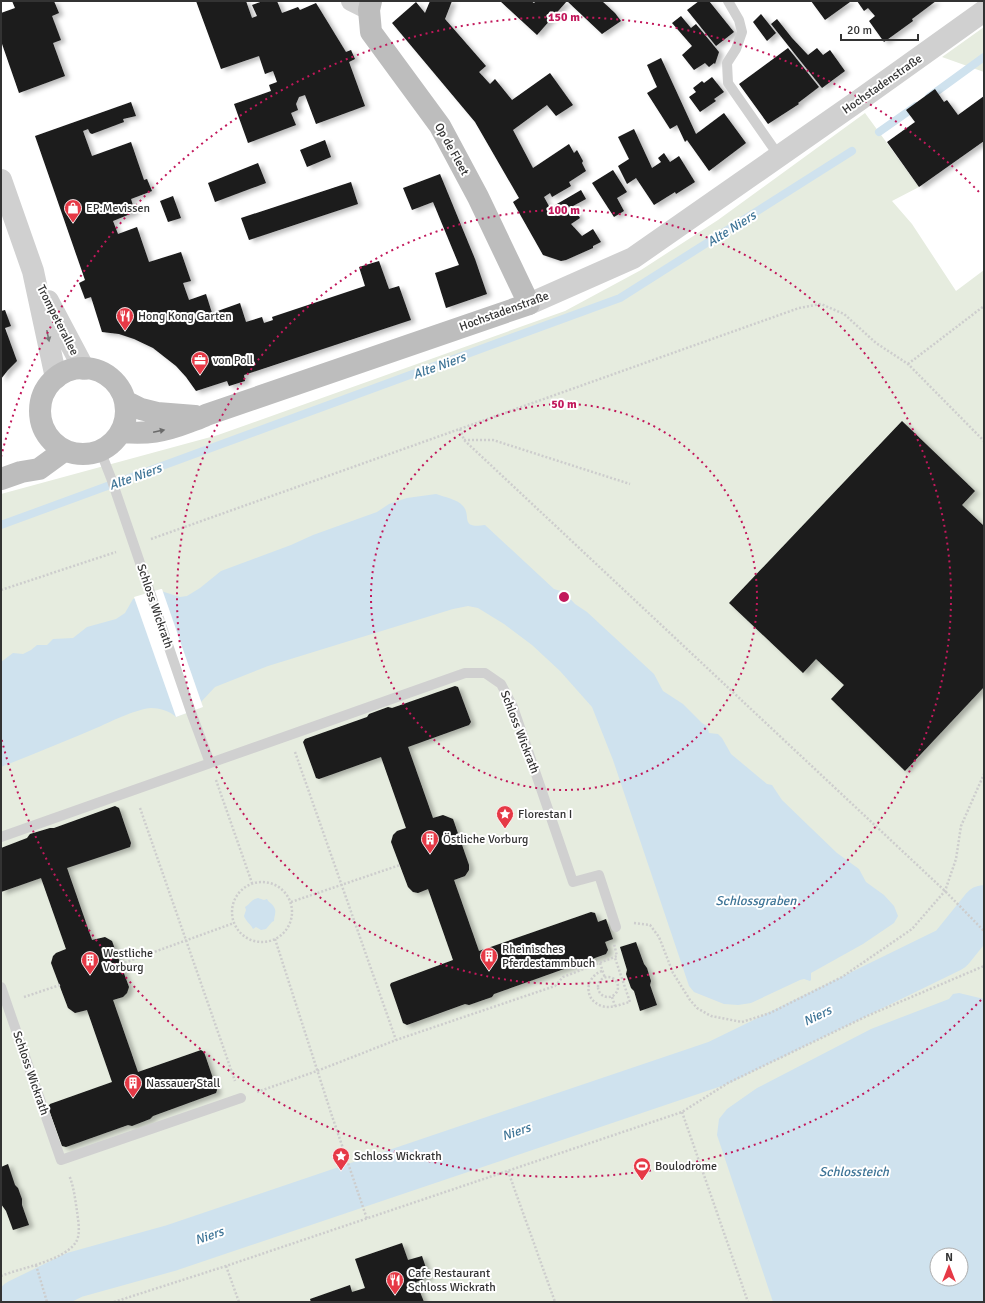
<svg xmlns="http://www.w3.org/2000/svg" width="985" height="1303" viewBox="0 0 985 1303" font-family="Signika,sans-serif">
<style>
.green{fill:#e6ecdf;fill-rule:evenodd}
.water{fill:#cfe2ee;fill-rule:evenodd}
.pier{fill:#fff}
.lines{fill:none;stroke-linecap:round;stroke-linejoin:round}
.stream{stroke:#cfe2ee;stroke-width:8}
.river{stroke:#cfe2ee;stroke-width:46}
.building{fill:#1a1a1a;filter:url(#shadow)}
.path{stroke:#cdcdcd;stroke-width:2.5;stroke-dasharray:2 2;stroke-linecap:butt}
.service{stroke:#d0d0d0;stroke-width:10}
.minor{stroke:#d0d0d0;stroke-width:20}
.tertiary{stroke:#d0d0d0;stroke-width:22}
.secondary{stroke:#bdbdbd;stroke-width:22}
.oneway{fill:#7a7a7a}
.oneway2{fill:#6a6a6a}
.ring{fill:none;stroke:#c2185b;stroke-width:2;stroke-dasharray:2 4}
.labels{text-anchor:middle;stroke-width:4;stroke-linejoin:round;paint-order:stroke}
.street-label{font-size:12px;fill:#333;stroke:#fff}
.poi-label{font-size:12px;fill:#333;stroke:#fff;text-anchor:start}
.water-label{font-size:13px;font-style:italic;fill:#3f7597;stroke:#fff}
.centre{fill:#c2185b;stroke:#fff;stroke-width:2}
.ring-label{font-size:12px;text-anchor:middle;font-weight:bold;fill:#c2185b;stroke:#fff;stroke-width:4;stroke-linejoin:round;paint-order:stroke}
</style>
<defs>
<filter id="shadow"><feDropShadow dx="4.5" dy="2.5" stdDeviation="2" flood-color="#0004"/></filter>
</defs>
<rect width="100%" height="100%" fill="#fff"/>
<path class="green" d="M984,27V72L942,57Z
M865,113L919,187L892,201L912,224L956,291L984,270V1302H1V494L218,435L565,311L641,270L718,220ZM937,1255H961V1279H937Z"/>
<path class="water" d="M436,494C444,497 457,499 463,506C472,516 459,529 485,525L554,589L564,592L575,604L587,612L654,674L663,691L683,704L702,723L707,726L709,733L718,734L722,738L731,754L767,784L772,785L782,800L811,828L837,853L859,869L866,882L884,895L894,906L898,916L894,923L863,944L811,973V980L810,981L804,979L800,980L751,1003L738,1005L724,1004L694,992L689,986L613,760L592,707L560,671L532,645L504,624L478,608L468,606L453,609L268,666L215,687L201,702L202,707L176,717C170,711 159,708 151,708C137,709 114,720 101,726C68,740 34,754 1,767V662L13,653L23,654L31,650L37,645H47L53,639L73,638L87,627L116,619L125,613L133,599L161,591L180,597L187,596L200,588L221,571L291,545L313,535L377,512L389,504L407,498Z
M258,898L264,900L267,899C269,903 272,903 274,907C277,912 274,916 274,921L272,922L266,929L261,930L256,927L253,929C251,924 246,922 244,916L246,910L245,907C250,905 250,900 258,898Z
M959,993L984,999V1302H773L717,1135L719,1119L727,1109L757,1088L871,1029L949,999L953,994ZM937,1255H961V1279H937Z"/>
<path class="pier" d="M161,589H162L203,707L176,717L134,597Z"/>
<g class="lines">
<path class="stream" d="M929,97L984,57
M879,132L916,106
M1,525L620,298L852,151"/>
<path class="river" d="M19,1302L74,1275L171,1248L718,1063L951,949L984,908"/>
</g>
<path class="building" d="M12,1H54L59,13L52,16L61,40L53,43L65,76L19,93L1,41V13L15,8Z
M196,1H246L252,18L257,16L252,5L263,1H277L282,13L298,7L300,10L316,3L346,52L351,50L355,59L349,62L365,106L316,124L305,95L299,97L296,104L298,110L291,113L296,125L248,143L234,104L271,91L269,85L277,82L273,71L265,74L259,56L221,69Z
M430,1H452L445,19L486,66L479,72L490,84L495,79L512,100L550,73L573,105L556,116L547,105L513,130L533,168L569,144L574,153L577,150L583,161L582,163L586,171L569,182L571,186L552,197L550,193L544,197L550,208L581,190L586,199L573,206L580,218L571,224L582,236L593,229L601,242L593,246V248L566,260L561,261L543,255L513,202L519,198L475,122L392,23L416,2L425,13Z
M500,1H531L534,3L536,1H602L615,13L621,21L602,34L567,1L537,35Z
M699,1H709L734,32L716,46L687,10Z
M811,1H849L850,2L825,20Z
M857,1H936L912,19L913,21L884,42L869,21L875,16L868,8L864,11Z
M761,14L776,33L767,41L753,22Z
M681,16L691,28L696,24L719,52L715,64L714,63L709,67L705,63L694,70L682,55L692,46L672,23Z
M777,19L792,38L808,55L817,48L823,55L830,50L845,71L822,88L771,24Z
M788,48L819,87L798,103L799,104L768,124L739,84Z
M661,58L696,134L724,113L746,143L709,171L687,140L685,142L677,125L670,129L647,93L657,87L647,65Z
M712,77L724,92L714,99L716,101L700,112L689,97L696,92L693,88L702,81L704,83Z
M935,89L944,102L947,100L958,115L984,96V141L919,187L887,142L915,122L906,110Z
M131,102L136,116L123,119L124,122L92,134L90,133L88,129L83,131L92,156L131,142L144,180L147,179L152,191L131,199L135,212L113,221L118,234L137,227L149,262L181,252L191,281L183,283L189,300L206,294L212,313L240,303L246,322L262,317L264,323L273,320L272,317L365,286L359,267L379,261L389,289L399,286L411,320L244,375L245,381L229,386L227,381L196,391L186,377L176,366L153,348L134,339L119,334L102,332L91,297L85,299L79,283L85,280L35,136Z
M634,129L652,168L661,162L658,158L664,153L670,162L679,156L695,182L676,194L675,192L654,205L636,178L627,184L618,166L629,159L618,137Z
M325,140L331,157L307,167L300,150Z
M258,163L266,183L215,202L208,183Z
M613,170L627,192L617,198L624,211L614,217L592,183Z
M440,174L475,259L487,294L446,308L435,273L459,265L433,202L412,210L403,188Z
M351,182L358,204L249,240L241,218Z
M173,196L181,218L168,222L160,201Z
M5,310L11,326L5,328L17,361L8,370L1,379V311Z
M902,421L975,491L962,505L984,526V687L905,771L831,699L844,685L816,659L803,673L729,603Z
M455,686L458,687L471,722L469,725L408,747L433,818L443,815L453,819L469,865V870L465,876L454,880L479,951L591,912L595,913L598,922L606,919L613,939L605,942L608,950L606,954L494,994L492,997L469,1005L465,1004L407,1025L403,1023L390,985L391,983L453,960L428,889L418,893L413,892L408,887L391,842L393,835L397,831L406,828L381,757L319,779L316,778L303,742L305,739L367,717L369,714L388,707L392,708Z
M115,806L119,808L131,843L130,847L67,868L92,940L105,937L112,941L129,987L127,993L123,997L113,1000L138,1072L201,1050L204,1052L217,1090L216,1093L153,1116L150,1119L132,1126L128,1125L66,1147L62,1146L48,1107L50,1104L112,1082L87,1010L75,1013L68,1008L51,963L53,956L56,953L66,949L41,878L1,892V848L27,838L30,834L50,828H54Z
M636,942L644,964L647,968L651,981L650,985L657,1005L640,1011L634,991L631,988L626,974L627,970L620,947Z
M8,1164L15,1185L18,1188L22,1199V1205L29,1225L13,1230L6,1211L1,1204V1167Z
M402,1243L408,1260L422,1256L429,1277L416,1282L424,1302H311L310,1299L350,1285L352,1292L365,1288L355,1259Z"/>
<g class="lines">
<path class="path" d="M908,364L984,306
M460,429L464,440L945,891L984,931
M464,440H493L630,484
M151,539L799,308L821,304L844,314L876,343L908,364L984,441
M1,590L116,552
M295,752L396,1040
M216,780L252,883
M140,808L235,1081
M232 912a30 30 0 1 1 60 0a30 30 0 1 1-60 0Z
M291,902L400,865
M634,923L650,925L659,937L673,973L690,1000L697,1008L711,1016L742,1022L770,1013L842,977L912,929L945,891L956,859L961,826L984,774
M275,939L331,1113L367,1219
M600,963L605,978
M121,964L234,923
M602,971C585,977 583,1000 602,1006C611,1009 621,1004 630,1002L615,958
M598 987a10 10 0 1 1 20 0a10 10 0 1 1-20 0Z
M24,997L60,985
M612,997L615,1006
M257,1092L317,1071L396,1040L555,986L563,977L617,956L614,944
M682,1112L748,1302
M508,1171L555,1302
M36,1265L47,1302
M226,1266L239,1302
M1,1276C20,1268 64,1261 76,1242C81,1234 78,1220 77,1211C75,1199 74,1187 69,1175
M114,1302L226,1266L682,1112L728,1083L867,1016L984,966"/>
<path class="service" d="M728,1L739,20L742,32L736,49L727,63L728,83L779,156
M100,450L111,478L191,712L210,763
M1,837L465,673H485L501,684L513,707L573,882L599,875L616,927
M1,987L61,1160L241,1098"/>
<path class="minor" d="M351,1L369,10"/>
<path class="tertiary" d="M1,180L33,271L56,378
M48,301L84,369
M529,304L633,258L858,101L984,11"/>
<path class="secondary" d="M40 411a43 43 0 1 1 86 0a43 43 0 1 1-86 0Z
M125,401L141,409L157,413L195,416
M121,432C148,434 163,432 189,422C194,420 201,418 206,415L529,304L478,197L440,126L371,32L369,10L371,1
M1,479L21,472L39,469L65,450"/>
</g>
<defs><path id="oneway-solid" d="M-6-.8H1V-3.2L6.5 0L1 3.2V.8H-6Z"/></defs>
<use class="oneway" href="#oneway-solid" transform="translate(48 336) rotate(78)"/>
<use class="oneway2" href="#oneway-solid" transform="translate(159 431) rotate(-12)"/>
<g class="ring">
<circle cx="564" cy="597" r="193"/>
<circle cx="564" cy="597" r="387"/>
<path d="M981 1000A580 580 0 0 1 1 737M1 457A580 580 0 0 1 981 194"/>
</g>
<defs>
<g id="shop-pin" transform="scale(0.9)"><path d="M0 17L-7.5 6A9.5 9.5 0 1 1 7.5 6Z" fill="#e63946" stroke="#fff"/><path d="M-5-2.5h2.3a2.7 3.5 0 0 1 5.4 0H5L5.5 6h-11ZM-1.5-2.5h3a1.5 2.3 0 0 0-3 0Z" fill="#fff"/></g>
<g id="restaurant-pin" transform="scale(0.9)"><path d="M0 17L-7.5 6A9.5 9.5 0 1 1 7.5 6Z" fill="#e63946" stroke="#fff"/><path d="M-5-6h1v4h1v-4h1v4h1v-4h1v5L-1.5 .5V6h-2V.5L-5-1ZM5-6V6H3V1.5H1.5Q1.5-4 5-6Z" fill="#fff"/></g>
<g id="office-pin" transform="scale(0.9)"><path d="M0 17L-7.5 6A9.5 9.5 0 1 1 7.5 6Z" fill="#e63946" stroke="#fff"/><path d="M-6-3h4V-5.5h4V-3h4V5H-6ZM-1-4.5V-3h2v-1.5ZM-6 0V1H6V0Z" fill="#fff"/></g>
<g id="sight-pin" transform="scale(0.9)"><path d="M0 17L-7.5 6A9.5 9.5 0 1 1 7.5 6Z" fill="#e63946" stroke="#fff"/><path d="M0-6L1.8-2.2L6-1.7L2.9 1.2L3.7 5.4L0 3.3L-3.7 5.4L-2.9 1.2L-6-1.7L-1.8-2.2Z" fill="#fff"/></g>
<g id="building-pin" transform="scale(0.9)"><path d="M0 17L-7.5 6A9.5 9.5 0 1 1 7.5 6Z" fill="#e63946" stroke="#fff"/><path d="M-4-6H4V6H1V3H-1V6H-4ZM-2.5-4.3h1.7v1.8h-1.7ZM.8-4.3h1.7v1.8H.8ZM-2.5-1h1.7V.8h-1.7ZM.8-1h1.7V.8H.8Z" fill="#fff"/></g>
<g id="stadium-pin" transform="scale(0.9)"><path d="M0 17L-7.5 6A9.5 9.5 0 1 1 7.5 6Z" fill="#e63946" stroke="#fff"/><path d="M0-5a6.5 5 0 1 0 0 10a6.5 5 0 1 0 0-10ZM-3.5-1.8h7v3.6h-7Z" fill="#fff"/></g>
</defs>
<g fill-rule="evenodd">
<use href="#shop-pin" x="73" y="208"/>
<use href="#restaurant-pin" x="125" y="316"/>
<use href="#office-pin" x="200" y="360"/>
<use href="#sight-pin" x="505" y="814"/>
<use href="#building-pin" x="430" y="839"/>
<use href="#building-pin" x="489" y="956"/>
<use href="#building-pin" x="90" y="960"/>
<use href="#building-pin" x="133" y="1083"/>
<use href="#sight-pin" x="341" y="1156"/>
<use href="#stadium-pin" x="642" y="1166"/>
<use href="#restaurant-pin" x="395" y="1280"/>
</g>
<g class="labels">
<g class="street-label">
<text transform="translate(882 84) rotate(-35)" y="4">Hochstadenstraße</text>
<text transform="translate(452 149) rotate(61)" y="4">Op de Fleet</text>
<text transform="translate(504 311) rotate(-20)" y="4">Hochstadenstraße</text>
<text transform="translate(58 320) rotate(63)" y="4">Trompeterallee</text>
<text transform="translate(155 606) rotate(71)" y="4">Schloss Wickrath</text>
<text transform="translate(520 732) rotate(69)" y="4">Schloss Wickrath</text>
<text transform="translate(31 1073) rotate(71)" y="4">Schloss Wickrath</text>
</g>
<g class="poi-label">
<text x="86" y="212">EP:Mevissen</text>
<text x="138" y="320">Hong Kong Garten</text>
<text x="213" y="364">von Poll</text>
<text x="518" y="818">Florestan I</text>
<text x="443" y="843">Östliche Vorburg</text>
<text x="502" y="953">Rheinisches<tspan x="502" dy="14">Pferdestammbuch</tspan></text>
<text x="103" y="957">Westliche<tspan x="103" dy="14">Vorburg</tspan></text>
<text x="146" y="1087">Nassauer Stall</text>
<text x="354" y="1160">Schloss Wickrath</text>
<text x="655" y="1170">Boulodrome</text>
<text x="408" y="1277">Cafe Restaurant<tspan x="408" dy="14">Schloss Wickrath</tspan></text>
</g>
<g class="water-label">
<text transform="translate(731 228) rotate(-32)" y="5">Alte Niers</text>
<text transform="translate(439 365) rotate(-20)" y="5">Alte Niers</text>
<text transform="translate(135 476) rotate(-20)" y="5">Alte Niers</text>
<text x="756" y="905">Schlossgraben</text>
<text transform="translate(817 1015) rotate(-26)" y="5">Niers</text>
<text transform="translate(516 1131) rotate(-19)" y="5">Niers</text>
<text x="854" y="1176">Schlossteich</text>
<text transform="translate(209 1235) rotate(-19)" y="5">Niers</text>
</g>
</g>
<circle cx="564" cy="597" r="6" class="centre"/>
<g class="ring-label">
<text x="564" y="21">150 m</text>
<text x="564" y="214">100 m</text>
<text x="564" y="408">50 m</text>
</g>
<rect width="985" height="1303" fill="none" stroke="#333333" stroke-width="4"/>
<g transform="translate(949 1267)"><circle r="19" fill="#ffffff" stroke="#adadad"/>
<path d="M0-3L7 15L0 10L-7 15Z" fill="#e63946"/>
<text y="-6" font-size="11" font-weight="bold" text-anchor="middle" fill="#333333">N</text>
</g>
<path d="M841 34v6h77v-6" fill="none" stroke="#333333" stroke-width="2"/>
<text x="847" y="34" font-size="12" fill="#333333" stroke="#ffffff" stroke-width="3" paint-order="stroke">20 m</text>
</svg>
